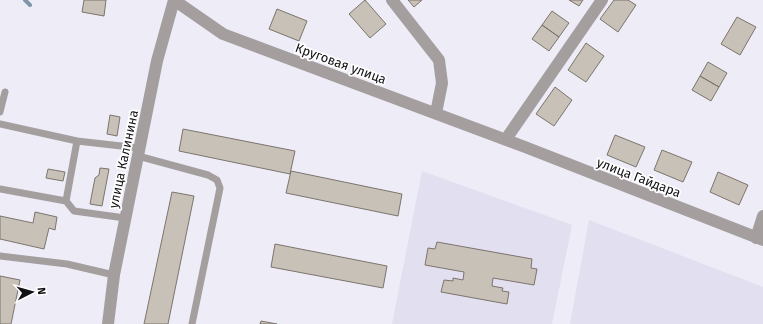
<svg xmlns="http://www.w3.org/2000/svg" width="763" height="324" viewBox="0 0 763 324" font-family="'Fira Sans',sans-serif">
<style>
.built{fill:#e2dff0}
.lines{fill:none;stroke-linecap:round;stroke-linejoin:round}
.stream{stroke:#7f98a8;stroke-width:4}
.building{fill:#c8c1b8;stroke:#7c746d}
.service{stroke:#a49e9f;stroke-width:7}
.minor{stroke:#a49e9f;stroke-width:12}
.tertiary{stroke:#a49e9f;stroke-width:12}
.labels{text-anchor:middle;stroke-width:3.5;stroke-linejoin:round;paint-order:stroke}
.street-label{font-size:13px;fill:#111114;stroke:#fff}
</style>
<rect width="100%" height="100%" fill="#edecf7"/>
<path class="built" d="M422,171L572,225L552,324H392Z
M589,220L763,287V324H570Z"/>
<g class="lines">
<path class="stream" d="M25,0L30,5"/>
</g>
<path class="building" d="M84,0H106L104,16L82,12Z
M365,0L386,24L370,38L349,14Z
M408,0H422L414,7Z
M569,0H583L579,6Z
M614,0H628L636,5L618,32L600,19Z
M277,9L307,21L299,41L269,29Z
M552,11L569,23L559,37L542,25Z
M737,17L756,27L740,55L721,44Z
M542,25L559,37L549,51L532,39Z
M586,43L604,56L586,82L568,70Z
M708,62L727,73L719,87L700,76Z
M700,76L719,87L711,101L692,90Z
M555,87L572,100L554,126L536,114Z
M110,115L120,117L117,136L107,134Z
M183,129L295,151L290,174L179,151Z
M615,135L645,147L636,167L607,155Z
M662,150L692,162L683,182L654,170Z
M100,168L109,169L102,206L90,204L95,178L99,175Z
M48,169L65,172L63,181L46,178Z
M291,171L402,194L398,216L286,193Z
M718,172L748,185L739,205L710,192Z
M172,192L194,196L168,324H144Z
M35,212L57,217L55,230L49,228L44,249L0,239V216L33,223Z
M437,242L532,259L531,268L537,269L534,285L493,278L492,286L503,288L502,291L509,292L507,304L441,292L444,280L453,281V278L463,280L464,272L425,265L428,248L435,249Z
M275,244L387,266L383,288L271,267Z
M0,276L20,280L11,324H0Z
M261,321L277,324H260Z"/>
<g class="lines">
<path class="service" d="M0,112L5,92
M0,124L77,141L139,148
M138,156L208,175L217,180L220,188L192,324
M0,189L66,201L74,211L125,218
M66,201L77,141
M0,256L67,264L114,275"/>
<path class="minor" d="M174,0L223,34L525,147L763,240
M392,0L439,60L442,83L436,113
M506,139L602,0
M756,238L763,216"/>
<path class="tertiary" d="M108,324L114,275L157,61L174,0"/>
</g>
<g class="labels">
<g class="street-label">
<text transform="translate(341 63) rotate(20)" y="5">Круговая улица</text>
<text transform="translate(123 159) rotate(-78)" y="5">улица Калинина</text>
<text transform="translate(639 177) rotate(21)" y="5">улица Гайдара</text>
</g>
</g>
<g transform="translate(32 292) rotate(84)" stroke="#ffffff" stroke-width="3" paint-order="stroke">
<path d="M0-3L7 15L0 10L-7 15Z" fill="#111114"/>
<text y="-6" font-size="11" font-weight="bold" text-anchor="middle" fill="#111114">N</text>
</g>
</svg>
